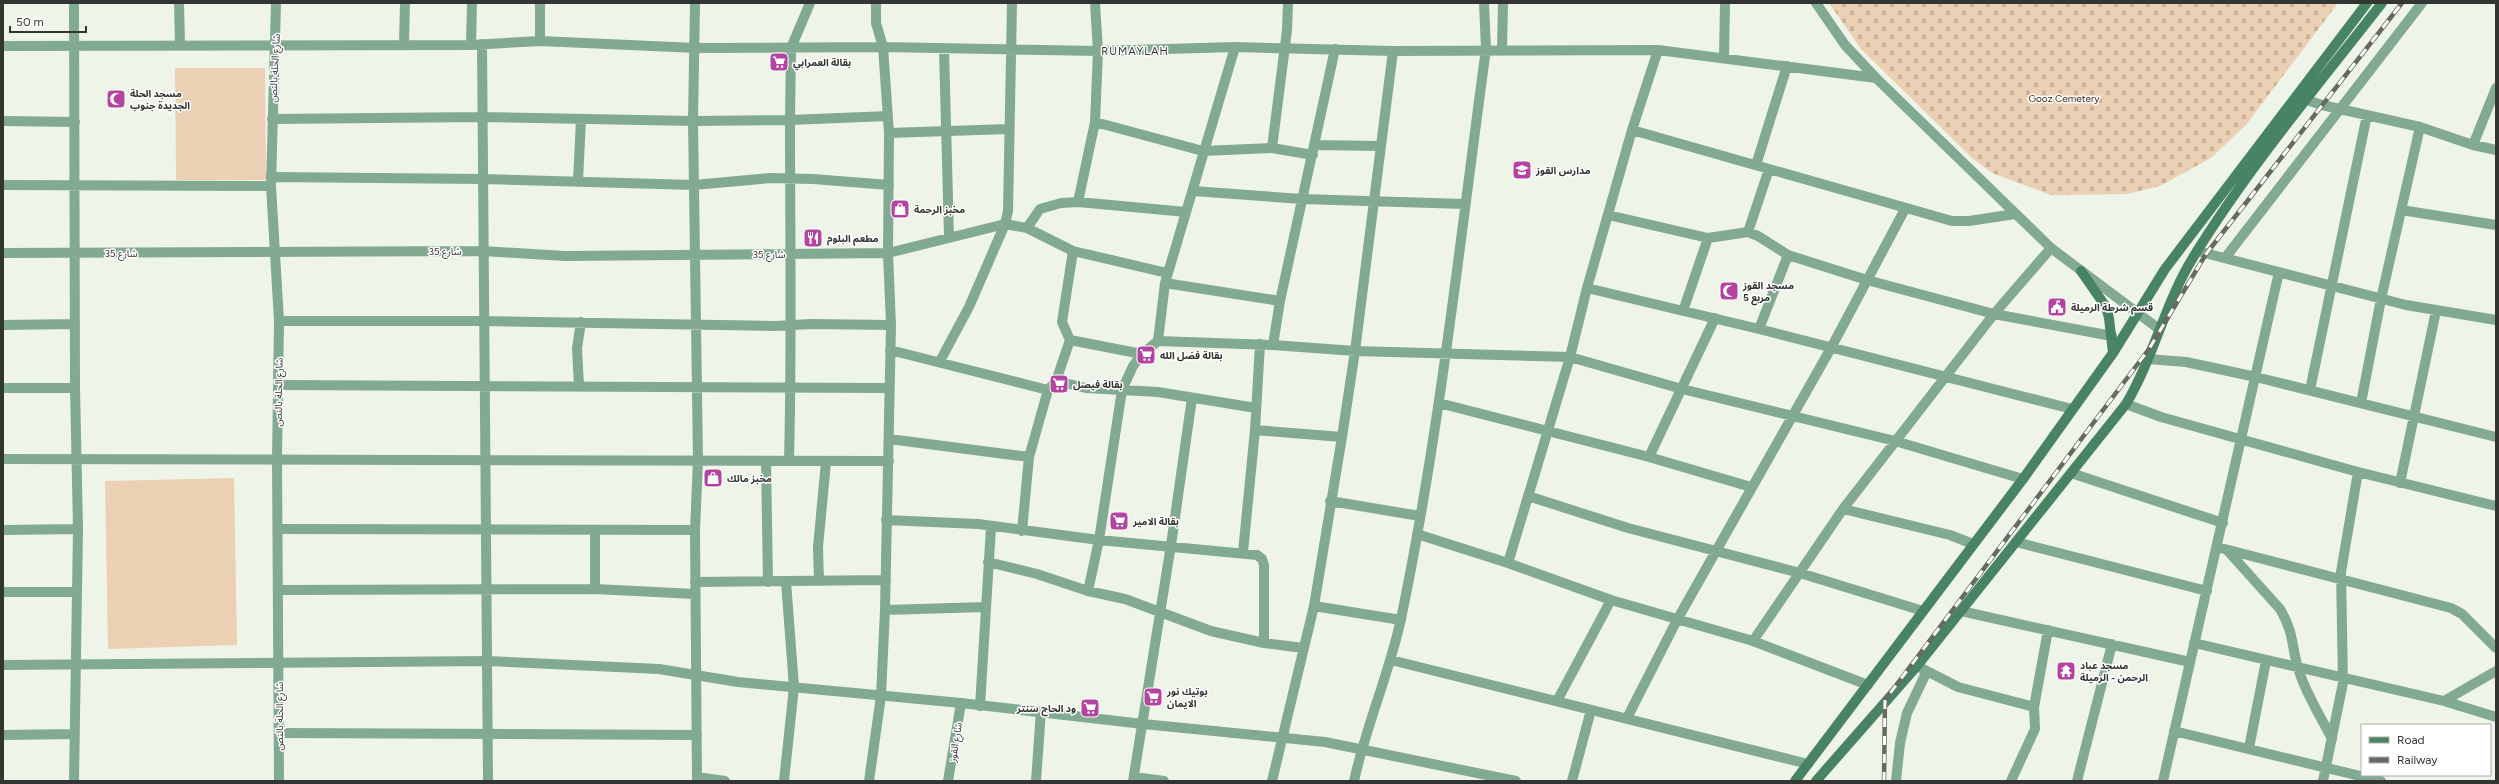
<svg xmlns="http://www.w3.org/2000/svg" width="2499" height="784" viewBox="0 0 2499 784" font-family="Figtree,'Noto Sans Arabic',sans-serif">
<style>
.cemetery{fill:url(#cemetery-stones)}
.pitch{fill:#ecd0b4}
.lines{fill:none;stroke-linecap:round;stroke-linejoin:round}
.minor{stroke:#82a991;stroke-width:10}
.tertiary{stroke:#82a991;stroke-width:10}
.secondary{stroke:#488463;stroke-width:10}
.rail-casing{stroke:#676a63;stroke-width:4.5}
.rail{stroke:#fff;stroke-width:3;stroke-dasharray:9;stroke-linecap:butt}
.labels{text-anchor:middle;stroke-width:3;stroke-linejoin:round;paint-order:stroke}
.poi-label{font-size:10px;font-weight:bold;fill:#333530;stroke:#fff;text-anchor:start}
.street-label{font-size:10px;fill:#333530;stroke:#fff}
.park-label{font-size:10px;fill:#3d2509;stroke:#fff}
.neighbourhood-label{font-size:11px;letter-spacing:1px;fill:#333530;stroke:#fff}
</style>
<defs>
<pattern id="cemetery-stones" width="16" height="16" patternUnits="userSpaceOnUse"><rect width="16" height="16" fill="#ecd0b4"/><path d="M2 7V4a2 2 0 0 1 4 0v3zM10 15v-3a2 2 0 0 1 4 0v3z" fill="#cbb39b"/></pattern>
</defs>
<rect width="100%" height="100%" fill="#eef5e8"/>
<path class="cemetery" d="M1829,3H2338L2246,125L2211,158L2160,186L2127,194L2051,195L1992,173L1973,159L1861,49Z"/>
<path class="pitch" d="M175,68H265L266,180H176Z
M234,478L237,645L108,649L105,481Z"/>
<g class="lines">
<path class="minor" d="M74,3L75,388L78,529L74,781
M179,3L180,44
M695,3L693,121L698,460L695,530L697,781
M810,3L791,48L790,120L888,116
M540,41V3
M404,43L405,3
M482,44L488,781
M471,45L472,3
M3,46L471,45L540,41L696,48L883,47L1098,51L1235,47L1393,51L1658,50L1876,78
M944,49L949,237
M1502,50L1503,3
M1724,58L1725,3
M2307,100L2322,105L2420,127L2473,145L2496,150
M272,119L483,117L693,121L790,120C790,233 792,347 789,460
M3,121L75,122
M1095,122L1203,151L1272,148L1313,155
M1632,130L1952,221H1969L2015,214
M889,133L1008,129
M1315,145L1380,146
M2473,145L2496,88
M1272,148L1287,30L1288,3
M1756,165L1787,66
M271,177L483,179L694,185L771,178L813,179L889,185
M578,181L581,119
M3,185L271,186
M1193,191L1302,199L1465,204
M1078,202L1095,122L1098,51L1095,3
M2401,210L2496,225
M1608,215L1708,238L1748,232L1758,236L1788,255L1867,280L1994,314L2112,336
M1027,228L1040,209L1061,203L1078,202L1186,212
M1748,232L1769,169
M2197,251L2406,305L2496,320
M3,253L483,251L565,256L888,253L1005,224L1027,228L1073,251L1167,273
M2225,258L2422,3
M1165,283L1280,301
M1587,288L1759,329L2072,409
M1683,311L1708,238
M279,321H484L775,326L811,324L891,325
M3,325L75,324
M1759,329L1788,255
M1070,340L1142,354
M1158,341L1165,283L1235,47
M1273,345L1280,301L1335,49
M890,350L1048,390
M2148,359L2186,362L2256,377L2496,437
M940,361L969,307L1005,224L1008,211L1012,3
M1056,381L1086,388L1158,392L1256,408
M278,385L889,388
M579,386L577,348L581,322
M3,388H75
M2310,390L2367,115
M1439,403L1649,457L1751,487
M2361,403L2381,299L2420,127
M2126,404L2161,417L2358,472L2496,506
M1255,430L1342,437
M889,439L1029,457
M1649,457L1715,318
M3,459L889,461
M766,461L768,582
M2071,473L2223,523
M2400,483L2436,311
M1528,496L1628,528L1800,573L1923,611
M1330,501L1420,516
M1843,509L1950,535L1973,544
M886,520L978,524L1099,540L1257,555L1262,559L1264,565V643
M278,529L695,530
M3,530L78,529
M595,531V589
M1022,531L1029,457L1048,390L1056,381L1070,340L1062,322L1073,251
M1417,534L1508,563L1611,600L1753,641L1868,685
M2016,542L2207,591
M2217,547L2451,608L2462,614L2496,648
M2227,550L2280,609C2295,634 2291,647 2299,671C2306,694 2321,717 2332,739
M1243,552L1255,430L1260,344
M988,562L1037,574L1088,591L1125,599L1211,631L1264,643L1303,648
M1508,563L1570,357L1587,288L1632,130L1658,50
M819,581L818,547L826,462
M695,582L886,580
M279,590L595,589L695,594
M1088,591L1099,540L1122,390L1133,366L1142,354L1158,341L1273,345L1355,351L1570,357L1682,389L1895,441L2023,479
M3,592H76
M1314,606L1401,620
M885,610L985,607
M1961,611L2190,662
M1753,641L1843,509L1994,314L2051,248
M2194,643L2444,701L2496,717
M1391,660L1808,764
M1917,666L1958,687L2034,707
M1557,701L1611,600
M2444,701L2496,671
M980,706L991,527
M1627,718L1677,620L1831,348L1905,209
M2174,731L2381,781
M279,733L697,735
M3,735L75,734
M2249,748L2266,661
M697,777L725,781
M1134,777L1164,781
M784,781L794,687L786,582
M869,781L881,696L885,610L891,325L888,253L889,133L883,47L876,23V3
M948,781L961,703
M1036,781L1041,711
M1133,781L1171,545L1192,398
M1272,781L1314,606L1342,437L1355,351L1393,51
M1354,781C1366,726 1389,674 1401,619C1440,431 1460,239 1486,49L1484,3
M1572,781L1591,710
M1896,781L1900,743L1907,713L1927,671
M2011,781L2035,729L2034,707L2048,630
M2077,781L2112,644
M2163,781L2279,272
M2323,781L2343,683L2341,572L2358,472"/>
<path class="tertiary" d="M276,3L271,186L279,321L277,459L279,781
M1816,3L1845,45L1876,78L2051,248L2159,329
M3,665L488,661L659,669L738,682L961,703L1143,724L1325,742L1516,781"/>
<path class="secondary" d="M2081,271L2106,307L2109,318L2113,353
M1795,781L2023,479L2113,353L2165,269L2367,3
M1816,781L1917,666L2126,404C2154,357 2165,302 2194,256C2249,167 2318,85 2382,3"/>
<g class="rail-casing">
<path id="rail" d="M1884,781L1885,700L2149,349L2206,254L2402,3"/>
</g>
<use href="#rail" class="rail"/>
</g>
<defs>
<g id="supermarket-square" transform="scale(1)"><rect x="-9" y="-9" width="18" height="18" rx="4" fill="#b544a0" stroke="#fff"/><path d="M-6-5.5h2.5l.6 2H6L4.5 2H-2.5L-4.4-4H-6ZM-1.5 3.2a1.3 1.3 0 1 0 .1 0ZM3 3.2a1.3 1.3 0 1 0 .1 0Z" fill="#fff"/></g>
<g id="mosque-square" transform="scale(1)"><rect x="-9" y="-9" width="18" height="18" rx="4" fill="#b544a0" stroke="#fff"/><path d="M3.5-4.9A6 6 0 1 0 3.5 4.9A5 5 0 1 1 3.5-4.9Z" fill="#fff"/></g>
<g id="school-square" transform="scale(1)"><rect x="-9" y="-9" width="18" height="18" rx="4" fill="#b544a0" stroke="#fff"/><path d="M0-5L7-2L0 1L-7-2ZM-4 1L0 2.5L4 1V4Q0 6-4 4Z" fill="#fff"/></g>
<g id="shop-square" transform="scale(1)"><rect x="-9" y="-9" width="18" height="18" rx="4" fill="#b544a0" stroke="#fff"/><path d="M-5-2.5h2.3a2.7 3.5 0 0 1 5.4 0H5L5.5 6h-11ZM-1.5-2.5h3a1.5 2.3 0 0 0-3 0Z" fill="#fff"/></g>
<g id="restaurant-square" transform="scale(1)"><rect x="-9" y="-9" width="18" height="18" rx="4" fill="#b544a0" stroke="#fff"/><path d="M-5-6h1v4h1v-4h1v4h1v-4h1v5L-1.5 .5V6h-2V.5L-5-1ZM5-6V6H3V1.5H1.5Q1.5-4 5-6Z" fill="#fff"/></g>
<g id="civic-square" transform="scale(1)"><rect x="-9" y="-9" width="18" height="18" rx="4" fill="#b544a0" stroke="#fff"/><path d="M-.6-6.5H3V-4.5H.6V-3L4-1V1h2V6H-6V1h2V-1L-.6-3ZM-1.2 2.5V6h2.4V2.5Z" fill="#fff"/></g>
<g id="temple-square" transform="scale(1)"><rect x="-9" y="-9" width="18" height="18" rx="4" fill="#b544a0" stroke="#fff"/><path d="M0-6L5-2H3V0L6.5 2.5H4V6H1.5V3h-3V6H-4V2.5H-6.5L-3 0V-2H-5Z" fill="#fff"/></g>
</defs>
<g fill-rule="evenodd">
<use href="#supermarket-square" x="779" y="62"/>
<use href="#mosque-square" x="116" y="99"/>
<use href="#school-square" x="1522" y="170"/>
<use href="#shop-square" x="900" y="209"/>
<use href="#restaurant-square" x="813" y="238"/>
<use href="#mosque-square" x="1729" y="291"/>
<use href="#civic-square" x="2057" y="307"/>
<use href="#supermarket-square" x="1146" y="355"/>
<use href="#supermarket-square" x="1059" y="384"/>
<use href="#shop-square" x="713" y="478"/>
<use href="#supermarket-square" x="1119" y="521"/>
<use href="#temple-square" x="2066" y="671"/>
<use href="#supermarket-square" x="1153" y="697"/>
<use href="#supermarket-square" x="1090" y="708"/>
</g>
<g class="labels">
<g class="poi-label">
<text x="793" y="66">بقالة العمرابي</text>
<text x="130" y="97">مسجد الحلة<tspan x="130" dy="12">الجديدة جنوب</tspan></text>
<text x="1536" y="174">مدارس القوز</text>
<text x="914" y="213">مخبز الرحمة</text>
<text x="827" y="242">مطعم البلوم</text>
<text x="1743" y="289">مسجد القوز<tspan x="1743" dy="12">مربع 5</tspan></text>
<text x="2071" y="311">قسم شرطة الرميلة</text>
<text x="1160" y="359">بقالة فضل الله</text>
<text x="1073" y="388">بقالة فيصل</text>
<text x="727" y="482">مخبز مالك</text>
<text x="1133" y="525">بقالة الامير</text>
<text x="2080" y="669">مسجد عباد<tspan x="2080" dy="12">الرحمن - الرميلة</tspan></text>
<text x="1167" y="695">بوتيك نور<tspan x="1167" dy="12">الايمان</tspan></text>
<text x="1076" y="712" text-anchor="end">ود الحاج سنتر</text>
</g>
<g class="street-label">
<text transform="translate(274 68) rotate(-87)" y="4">شارع الحلة بالنص</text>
<text x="445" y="255">شارع 35</text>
<text x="121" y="257">شارع 35</text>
<text x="769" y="258">شارع 35</text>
<text transform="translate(278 392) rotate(-89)" y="4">شارع الحلة بالنص</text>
<text transform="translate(279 716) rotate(-90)" y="4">شارع الحلة بالنص</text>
<text transform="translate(955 742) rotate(-81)" y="4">شارع القوز</text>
</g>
<g class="park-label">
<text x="2064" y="102">Gooz Cemetery</text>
</g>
<g class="neighbourhood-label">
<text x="1135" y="55">RUMAYLAH</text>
</g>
</g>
<rect width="2499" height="784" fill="none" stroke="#333530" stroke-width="8"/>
<rect x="2361" y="724" width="130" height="52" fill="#ffffff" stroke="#adaeac"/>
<rect x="2369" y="737" width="20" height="6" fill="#488463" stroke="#adaeac"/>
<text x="2397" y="744" font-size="12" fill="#333530">Road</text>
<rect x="2369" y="757" width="20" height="6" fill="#676a63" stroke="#adaeac"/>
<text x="2397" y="764" font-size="12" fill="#333530">Railway</text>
<path d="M10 26v6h76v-6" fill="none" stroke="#333530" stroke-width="2"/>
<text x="16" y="26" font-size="12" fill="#333530" stroke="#ffffff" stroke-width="3" paint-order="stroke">50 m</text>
</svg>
